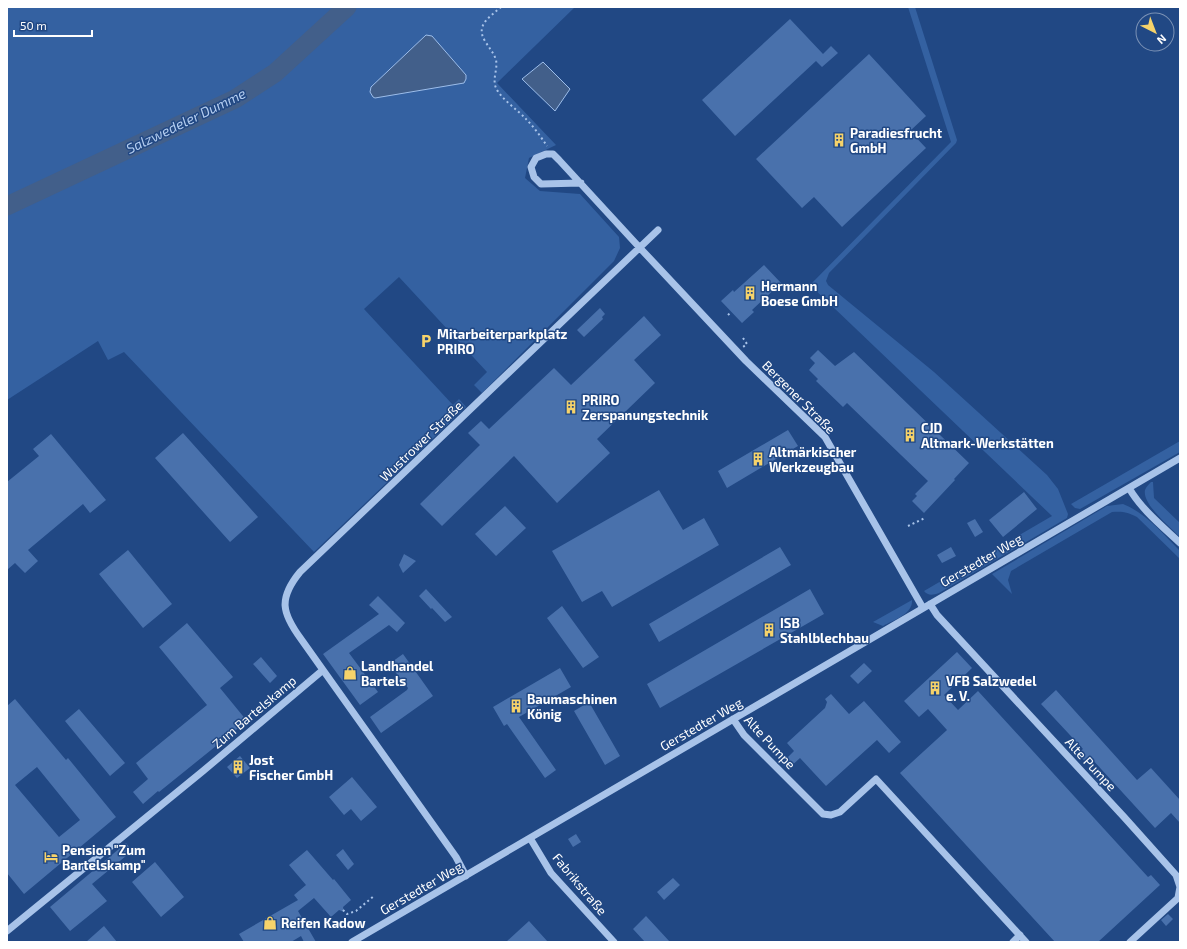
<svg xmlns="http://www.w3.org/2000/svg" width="1187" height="949" viewBox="0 0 1187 949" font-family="'Exo 2',sans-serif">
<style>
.green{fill:#3461a1}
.water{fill:#425f8a;stroke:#9cbdea}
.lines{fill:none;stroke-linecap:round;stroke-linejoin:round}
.river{stroke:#425f8a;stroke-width:19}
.building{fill:#4971ac;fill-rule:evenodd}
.path{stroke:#a8c3e9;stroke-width:2;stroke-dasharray:2 3;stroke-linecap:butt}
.minor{stroke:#a8c3e9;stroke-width:7}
.labels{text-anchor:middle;stroke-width:3;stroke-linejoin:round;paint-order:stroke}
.poi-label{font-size:13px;font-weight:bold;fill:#fff;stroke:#214884;text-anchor:start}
.street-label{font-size:13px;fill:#fff;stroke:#214884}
.water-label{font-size:14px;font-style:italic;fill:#b4cdf0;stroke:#214884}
</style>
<rect width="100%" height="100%" fill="#214884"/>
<path class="green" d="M7,7H575L497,83L556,145L529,158L525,178L540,191L580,194L619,237L620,248L614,261L482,393L474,385L487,372L399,277L364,309L453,405L459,399L466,407L314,552L124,352L108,360L98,341L7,400Z
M908,7H915L957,140L956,143L829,273L826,281L828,285L934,372L1047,475L1058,489L1068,514L1067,518L939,593C933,595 928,596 924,591L1052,516L810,285L951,142Z
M1180,441V452L1080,509L1075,508L1071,504Z
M1151,482H1153L1154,498L1180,523V537C1170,527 1142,504 1145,490C1146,487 1149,484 1151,482Z
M1123,504C1146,513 1163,534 1180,551V559L1137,517C1128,512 1122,511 1112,512L1011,571L1008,580L1012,594L992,574L1107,506Z
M912,600C913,614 894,620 883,626L873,622Z"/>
<path class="water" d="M426,35L432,36L466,75V79L464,83L375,98L373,97L370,92L371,87Z
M543,62L570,89L555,111L522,79Z"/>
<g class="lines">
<path class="river" d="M7,206L235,99L275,73L347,7"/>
</g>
<path class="building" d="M790,19L823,54L831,46L838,53L822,67L816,61L735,136L702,100Z
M869,54L926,116L910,131L926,148L842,227L814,197L802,208L756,159Z
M764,265L781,283L752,310L754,312L742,323L721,301L733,290L734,292Z
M600,308L605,314L602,317L603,319L584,337L577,330Z
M644,316L661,335L634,360L655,383L597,439L610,453L557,503L514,456L442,526L420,504L480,445L468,433L481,421L489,429L554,368L571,385Z
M818,350L835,366L854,352L969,463L954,479L955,480L924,513L912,501L917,496L915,494L928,481L847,403L843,407L816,381L818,379L809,370L815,363L810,358Z
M788,430L798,446L727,488L718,471Z
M183,433L258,517L230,542L155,458Z
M51,434L106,500L90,513L83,504L28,550L38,561L25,573L15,563L7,570V482L39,456L33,449Z
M659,490L683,530L704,518L719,545L612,607L602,591L582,602L552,551Z
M1024,492L1037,509L1003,537L989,520Z
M505,506L526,528L496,556L475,534Z
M975,519L983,532L975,537L967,523Z
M780,547L791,565L659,642L649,624Z
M951,547L956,556L942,563L937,555Z
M128,550L172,604L143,628L99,574Z
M404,554L416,561L403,573L399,565Z
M426,589L452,617L445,622L432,608L431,609L419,596Z
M810,589L824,614L660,708L647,684Z
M378,596L405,623L397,632L389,625L349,653L378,692L360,705L323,654L379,614L369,605Z
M562,606L599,657L583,668L547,618Z
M187,623L233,677L220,688L247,721L159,792L158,791L143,804L133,792L148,779L136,763L207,705L159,647Z
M957,652L972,668L944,695L958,710L978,691L1148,877L1151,875L1160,885L1098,942H1055L900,773L947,730L928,709L919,717L904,701Z
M403,654L433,696L381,733L370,717L407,690L408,688L389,664Z
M261,657L277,676L270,683L253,664Z
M864,663L872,671L858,684L850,676Z
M560,668L571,687L519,717L556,770L545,778L507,724L504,726L493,707Z
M1056,690L1137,780L1151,768L1180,800V823L1171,813L1155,828L1091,758L1086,763L1078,753L1083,749L1041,704Z
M831,694L849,714L864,701L901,742L889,753L877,740L826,786L800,758L788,769L782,763L794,751L787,743L825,708L827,702L825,699Z
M15,699L66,760L68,758L116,817L24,894L7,873V706ZM37,767L80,820L59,837L15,785Z
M589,702L620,756L605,765L574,711Z
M79,709L125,763L110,776L65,721Z
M240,756L250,768L237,778L227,767Z
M352,777L377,807L361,821L351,809L344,815L329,797Z
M576,834L581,842L573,847L568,839Z
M126,843L132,851L92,884L107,901L70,931L50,907Z
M343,849L354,864L348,870L336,855Z
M307,850L333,880L334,879L351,900L343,907L344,912L339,910L331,917L314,898L298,911L316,942H304L301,936L291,942H244L239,934L298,900L294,895L306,885L289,865Z
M155,862L184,897L161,917L132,882Z
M673,878L680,885L664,900L657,892Z
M1168,914L1173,919L1166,926L1161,920Z
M646,916L670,942H645L633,929Z
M529,921L548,942H506Z
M104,926L117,942H86Z"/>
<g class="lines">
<path class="path" d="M501,7C490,17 475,25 485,41C489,48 494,53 496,60C498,69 492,79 496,88C501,99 518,110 526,119C534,127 541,137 547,146
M728,315L731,312
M743,338L747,344L743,347
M908,526L925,518
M343,910L347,914L356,911L375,895"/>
<path class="minor" d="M581,183L541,184L534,177L531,167L536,158L546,154H553L559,160L640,248L746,361L825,437L923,608
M1129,488C1141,509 1162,526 1180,543
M930,604L937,615L1124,817L1176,875L1180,887L1178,898L1130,942
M323,670C316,660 308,649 301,639C282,613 278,599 300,572L658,230
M733,719L744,735L823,814L831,815L840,812L876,779L1026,942
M530,838L551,873L614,942
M7,931L203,771L323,670L456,857L466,876
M352,942L1180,458
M1013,942L1020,935"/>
</g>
<defs>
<g id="building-bare" transform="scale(1.08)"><path d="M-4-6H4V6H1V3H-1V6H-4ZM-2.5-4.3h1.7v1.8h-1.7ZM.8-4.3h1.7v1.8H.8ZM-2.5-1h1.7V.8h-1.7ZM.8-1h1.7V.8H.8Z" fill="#f6d36a" stroke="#214884" stroke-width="2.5" paint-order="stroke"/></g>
<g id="parking-bare" transform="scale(1.08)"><path d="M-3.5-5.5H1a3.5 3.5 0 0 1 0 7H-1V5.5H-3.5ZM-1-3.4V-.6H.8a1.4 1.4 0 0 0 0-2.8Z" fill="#f6d36a" stroke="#214884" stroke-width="2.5" paint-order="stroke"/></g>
<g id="shop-bare" transform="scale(1.08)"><path d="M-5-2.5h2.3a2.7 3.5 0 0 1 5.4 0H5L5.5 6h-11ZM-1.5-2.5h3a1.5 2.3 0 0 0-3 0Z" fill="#f6d36a" stroke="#214884" stroke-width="2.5" paint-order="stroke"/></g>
<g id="hotel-bare" transform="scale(1.08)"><path d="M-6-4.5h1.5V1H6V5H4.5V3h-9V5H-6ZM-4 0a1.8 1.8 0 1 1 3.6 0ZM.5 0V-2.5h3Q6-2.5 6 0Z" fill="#f6d36a" stroke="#214884" stroke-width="2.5" paint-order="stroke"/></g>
</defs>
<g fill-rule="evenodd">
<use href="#building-bare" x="839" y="140"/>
<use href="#building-bare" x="750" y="293"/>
<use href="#parking-bare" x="426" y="341"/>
<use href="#building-bare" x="571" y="407"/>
<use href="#building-bare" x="910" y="435"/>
<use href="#building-bare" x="758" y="459"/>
<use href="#building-bare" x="769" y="630"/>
<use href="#shop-bare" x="350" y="673"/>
<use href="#building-bare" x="935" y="688"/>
<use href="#building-bare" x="516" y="706"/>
<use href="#building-bare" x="238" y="767"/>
<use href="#hotel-bare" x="51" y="857"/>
<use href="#shop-bare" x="270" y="923"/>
</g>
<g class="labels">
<g class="poi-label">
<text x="850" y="138">Paradiesfrucht<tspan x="850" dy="15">GmbH</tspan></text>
<text x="761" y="291">Hermann<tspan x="761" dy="15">Boese GmbH</tspan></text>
<text x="437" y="339">Mitarbeiterparkplatz<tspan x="437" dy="15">PRIRO</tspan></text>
<text x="582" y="405">PRIRO<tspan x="582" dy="15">Zerspanungstechnik</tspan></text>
<text x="921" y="433">CJD<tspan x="921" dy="15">Altmark-Werkstätten</tspan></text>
<text x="769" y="457">Altmärkischer<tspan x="769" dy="15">Werkzeugbau</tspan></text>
<text x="780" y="628">ISB<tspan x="780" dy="15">Stahlblechbau</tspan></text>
<text x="361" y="671">Landhandel<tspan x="361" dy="15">Bartels</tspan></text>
<text x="946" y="686">VFB Salzwedel<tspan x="946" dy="15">e. V.</tspan></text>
<text x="527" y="704">Baumaschinen<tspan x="527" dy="15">König</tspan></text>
<text x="249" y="765">Jost<tspan x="249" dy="15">Fischer GmbH</tspan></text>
<text x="62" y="855">Pension "Zum<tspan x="62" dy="15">Bartelskamp"</tspan></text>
<text x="281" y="928">Reifen Kadow</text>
</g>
<g class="street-label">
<text transform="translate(799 397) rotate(45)" y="5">Bergener Straße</text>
<text transform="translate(421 441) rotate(-44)" y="5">Wustrower Straße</text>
<text transform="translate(981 560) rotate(-30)" y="5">Gerstedter Weg</text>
<text transform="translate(254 712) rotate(-40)" y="5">Zum Bartelskamp</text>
<text transform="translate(701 724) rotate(-30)" y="5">Gerstedter Weg</text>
<text transform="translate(770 742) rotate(47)" y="5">Alte Pumpe</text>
<text transform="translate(1091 764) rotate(47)" y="5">Alte Pumpe</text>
<text transform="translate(580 884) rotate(50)" y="5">Fabrikstraße</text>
<text transform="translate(421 888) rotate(-30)" y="5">Gerstedter Weg</text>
</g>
<g class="water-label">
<text transform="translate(186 121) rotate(-26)" y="5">Salzwedeler Dumme</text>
</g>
</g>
<rect width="1187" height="949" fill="none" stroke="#ffffff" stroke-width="16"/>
<g transform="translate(1155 32) rotate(138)"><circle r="19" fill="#214884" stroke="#7a91b5"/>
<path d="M0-3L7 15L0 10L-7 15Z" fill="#f6d36a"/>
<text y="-6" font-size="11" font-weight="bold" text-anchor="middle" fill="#ffffff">N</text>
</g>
<path d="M14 30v6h78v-6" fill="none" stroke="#ffffff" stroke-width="2"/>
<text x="20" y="30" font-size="12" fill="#ffffff" stroke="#214884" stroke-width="3" paint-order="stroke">50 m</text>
</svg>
